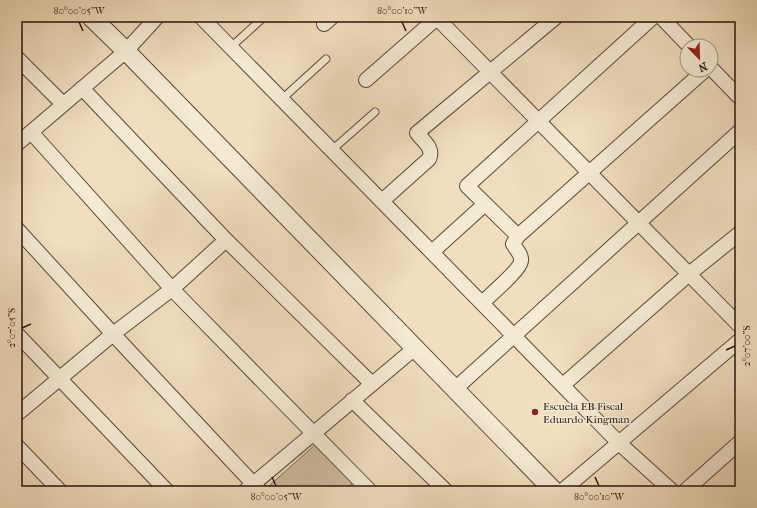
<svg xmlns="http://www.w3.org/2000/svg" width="757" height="508" viewBox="0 0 757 508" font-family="'IM FELL French Canon',serif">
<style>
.green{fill:#cdbc9e;stroke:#796854}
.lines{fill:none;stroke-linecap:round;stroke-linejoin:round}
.service-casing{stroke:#584736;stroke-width:9}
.minor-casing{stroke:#584736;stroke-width:16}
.tertiary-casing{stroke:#584736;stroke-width:20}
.service{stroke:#f5ead4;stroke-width:7}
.minor{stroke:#f5ead4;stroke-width:14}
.tertiary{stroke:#f5ead4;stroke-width:18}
.ticks{fill:none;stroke:#251509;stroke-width:1.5}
.poi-dot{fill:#8f2418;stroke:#f5ead4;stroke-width:1.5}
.labels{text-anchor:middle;stroke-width:3;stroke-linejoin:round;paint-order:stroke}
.poi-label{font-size:11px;fill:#251509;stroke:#f5ead4;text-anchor:start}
.neatline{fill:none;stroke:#251509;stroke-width:1.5}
.ticks-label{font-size:10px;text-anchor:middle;fill:#251509}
</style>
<rect width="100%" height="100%" fill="#f0debd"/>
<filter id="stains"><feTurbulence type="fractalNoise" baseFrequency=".005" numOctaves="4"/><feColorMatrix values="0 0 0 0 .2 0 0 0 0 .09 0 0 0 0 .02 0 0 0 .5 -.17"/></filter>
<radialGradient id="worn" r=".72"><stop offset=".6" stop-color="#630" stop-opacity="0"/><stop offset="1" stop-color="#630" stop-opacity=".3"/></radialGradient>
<path class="green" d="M316,444L353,483L343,491H276L270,485Z"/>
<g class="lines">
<g class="service-casing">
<path id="service" d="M231,47L264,17
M282,99L326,59
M332,150L375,112"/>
</g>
<g class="minor-casing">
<path id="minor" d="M201,17L619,443L672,491
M436,17L740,326
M661,17L689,46
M324,24L332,17
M17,58L63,104
M711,68L740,98
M366,80L438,17
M82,88L226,240L372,384
M31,132L172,289L370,491
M17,144L126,51L157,17
M382,201L429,159C434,148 424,142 417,133L556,17
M17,229L113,334L260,491
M518,236L467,186L653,17
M432,252L485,204
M482,303C490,295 520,270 521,261C522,255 516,249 513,244L518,236L705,70
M17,334L167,491
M563,385L689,274L740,233
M455,389L740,131
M352,400L446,491
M17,414L113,334L172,289L226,240
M17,446L60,491
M245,491L415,348
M562,491L740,340
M685,491L740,442"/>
</g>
<g class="tertiary-casing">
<path id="tertiary" d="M91,17L126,51L554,491"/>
</g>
<use href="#service" class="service"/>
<use href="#minor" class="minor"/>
<use href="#tertiary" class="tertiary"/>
</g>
<path class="ticks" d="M79,22L83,31M402,22L406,31M22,328L31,324M726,350L735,346M272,477L276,486M595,477L599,486"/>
<circle class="poi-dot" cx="535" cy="412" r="4"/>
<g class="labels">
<g class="poi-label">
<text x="543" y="410">Escuela EB Fiscal<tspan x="543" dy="13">Eduardo Kingman</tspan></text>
</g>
</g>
<rect width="757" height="508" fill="none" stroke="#f0debd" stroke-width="44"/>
<g transform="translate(699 58) rotate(157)"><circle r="19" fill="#f5ead4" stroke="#a29583"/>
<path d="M0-3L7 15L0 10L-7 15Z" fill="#8f2418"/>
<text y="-6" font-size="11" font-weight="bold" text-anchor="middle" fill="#251509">N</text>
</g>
<rect x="22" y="22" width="713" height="464" class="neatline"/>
<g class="ticks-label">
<text x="79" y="14">80°00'05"W</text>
<text x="402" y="14">80°00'10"W</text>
<text transform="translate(11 328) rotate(-90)" y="4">2°07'05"S</text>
<text transform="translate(746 346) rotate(-90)" y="4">2°07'00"S</text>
<text x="276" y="500">80°00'05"W</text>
<text x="599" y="500">80°00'10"W</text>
</g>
<rect width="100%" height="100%" filter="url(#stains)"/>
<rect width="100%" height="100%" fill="url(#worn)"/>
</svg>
